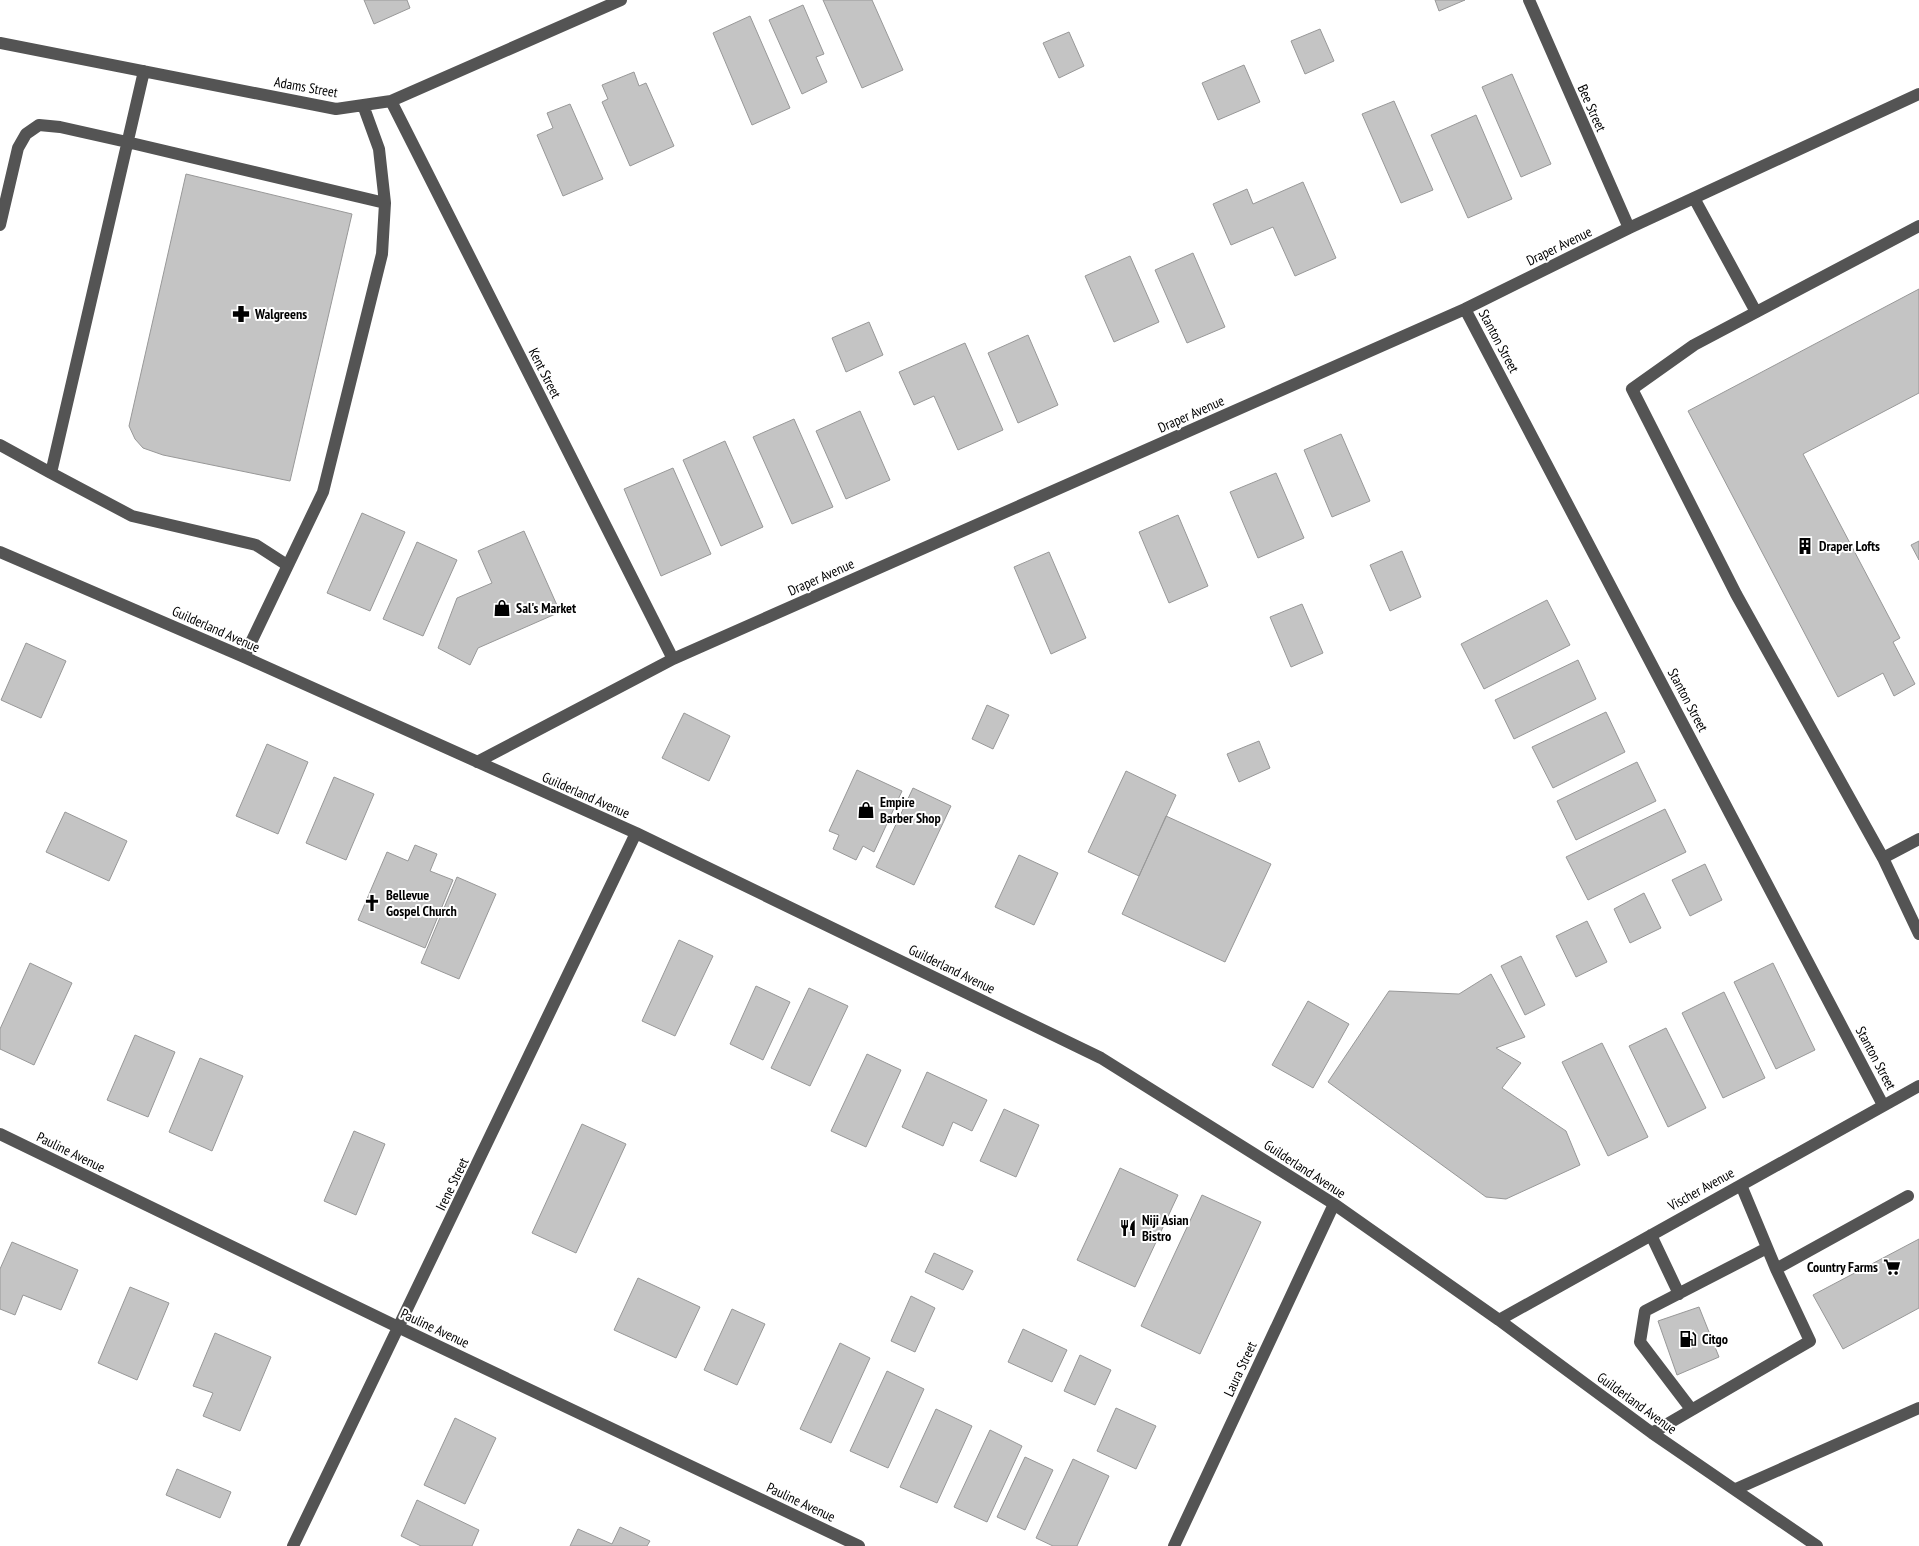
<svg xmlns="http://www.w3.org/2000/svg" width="1919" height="1546" viewBox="0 0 1919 1546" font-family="'PT Sans Narrow',sans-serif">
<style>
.building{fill:#c4c4c4;stroke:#989898}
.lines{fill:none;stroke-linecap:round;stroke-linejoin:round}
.minor{stroke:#545454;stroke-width:12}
.labels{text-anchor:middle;stroke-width:4;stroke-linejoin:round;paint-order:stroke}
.street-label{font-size:14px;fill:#000;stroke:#fff}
.poi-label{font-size:14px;font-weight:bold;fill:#000;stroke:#fff;text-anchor:start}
</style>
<rect width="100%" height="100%" fill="#fff"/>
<path class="building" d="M364,0H407L410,8L374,24Z
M823,0H872L903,70L862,88Z
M1435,0H1465L1439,11Z
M803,5L824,54L816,57L827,82L802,94L769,20Z
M750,16L790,108L752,125L713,33Z
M1320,29L1334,61L1305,74L1291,41Z
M1069,32L1084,66L1059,78L1043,43Z
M1244,65L1260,102L1218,120L1202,83Z
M634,72L639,86L646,83L674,146L630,166L602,102L608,99L602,85Z
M1512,74L1551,164L1521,177L1482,87Z
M1394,101L1433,190L1401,203L1362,114Z
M570,104L603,179L563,196L537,135L553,128L547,113Z
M1476,115L1512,199L1468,218L1431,135Z
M186,174L352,214L290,481L163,455L143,448L135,439L129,426Z
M1303,182L1336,258L1295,276L1273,227L1231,245L1213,204L1247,189L1253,204Z
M1193,253L1225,327L1187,343L1155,270Z
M1130,256L1159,322L1114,342L1085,276Z
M1919,289V393L1803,454L1900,638L1893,642L1915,684L1894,696L1883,673L1838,697L1688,411Z
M869,322L883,355L846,372L832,338Z
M1028,335L1058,405L1018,423L988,353Z
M965,343L1003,430L958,450L934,396L914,405L899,372Z
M860,411L890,480L846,499L816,431Z
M794,419L833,507L792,524L753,437Z
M1341,434L1370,501L1332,517L1304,450Z
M725,441L763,527L721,546L683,460Z
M673,468L711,554L661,576L624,489Z
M1276,473L1304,538L1258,558L1230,492Z
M362,513L405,532L370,611L327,593Z
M1178,515L1208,586L1169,603L1139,532Z
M524,531L560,612L478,648L470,665L438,648L457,598L492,583L478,551Z
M1919,541V560L1911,545Z
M417,542L457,560L423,636L383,619Z
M1402,551L1421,597L1390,611L1370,565Z
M1049,552L1086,638L1051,654L1014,567Z
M1547,600L1570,645L1484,689L1461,644Z
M1302,604L1323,653L1291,667L1270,617Z
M26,643L66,661L41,718L1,700Z
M1578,660L1596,699L1514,739L1495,700Z
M987,705L1009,715L993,749L972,739Z
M1606,712L1625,752L1553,788L1532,747Z
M684,713L730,736L709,781L662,758Z
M1259,741L1270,768L1239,782L1227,754Z
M267,744L308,762L278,834L236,816Z
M1637,762L1656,801L1576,840L1557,801Z
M857,770L902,791L874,852L863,846L856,860L833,849L839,835L829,831Z
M1126,771L1176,795L1139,876L1088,852Z
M334,777L374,794L346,860L306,843Z
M913,788L951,806L914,885L876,867Z
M1665,809L1686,852L1588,900L1566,857Z
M65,812L127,841L109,881L46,852Z
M1166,816L1271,864L1225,962L1122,914Z
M415,845L437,854L430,871L453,880L425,948L358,920L387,852L408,861Z
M1019,855L1058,873L1034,925L995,907Z
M1705,864L1722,900L1690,916L1672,880Z
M457,877L496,894L459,979L421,963Z
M1644,893L1661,928L1630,943L1614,909Z
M1587,921L1607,962L1576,977L1556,936Z
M679,940L713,956L675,1036L642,1021Z
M1521,956L1545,1005L1525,1015L1501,966Z
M30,963L72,983L34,1065L0,1049V1029Z
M1773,963L1815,1050L1776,1069L1734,982Z
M1491,974L1525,1037L1496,1048L1521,1063L1502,1088L1566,1131L1580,1165L1506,1199L1486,1197L1328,1082L1389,991L1459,994Z
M756,986L790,1002L763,1060L730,1044Z
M809,988L848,1006L810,1086L771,1068Z
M1724,992L1765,1078L1723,1098L1682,1013Z
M1308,1001L1349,1024L1313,1088L1272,1065Z
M1666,1028L1706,1108L1668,1127L1629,1046Z
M135,1035L175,1052L148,1117L107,1100Z
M1602,1043L1648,1137L1608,1156L1562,1062Z
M867,1054L901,1070L866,1147L831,1131Z
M200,1058L243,1076L212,1151L169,1132Z
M927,1072L987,1100L972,1131L953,1122L943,1146L902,1127Z
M1004,1109L1039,1125L1016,1177L980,1161Z
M582,1124L626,1144L576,1253L532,1233Z
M354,1131L385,1144L356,1215L324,1201Z
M1120,1168L1178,1195L1135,1287L1077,1260Z
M1202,1195L1261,1222L1200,1354L1141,1326Z
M1919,1239V1308L1843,1349L1813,1295Z
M12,1242L78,1270L61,1310L23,1295L15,1315L0,1309V1269Z
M934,1253L973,1271L963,1290L925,1272Z
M638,1278L700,1307L676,1358L614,1330Z
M130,1287L169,1303L137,1380L98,1363Z
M911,1296L935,1308L915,1352L891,1341Z
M1699,1307L1719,1357L1677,1375L1658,1321Z
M732,1309L765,1324L737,1385L704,1370Z
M1023,1329L1067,1350L1052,1382L1008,1362Z
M215,1333L271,1357L240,1431L203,1416L213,1393L193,1386Z
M840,1343L870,1358L831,1443L800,1429Z
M1080,1355L1111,1370L1095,1405L1064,1391Z
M887,1371L924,1389L888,1468L850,1451Z
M1116,1408L1156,1426L1136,1469L1097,1451Z
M936,1409L972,1426L937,1503L900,1487Z
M455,1418L496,1438L465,1504L424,1485Z
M990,1430L1022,1446L987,1522L954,1507Z
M1025,1457L1053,1470L1025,1530L997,1517Z
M1073,1459L1109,1476L1077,1546H1053L1036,1538Z
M177,1469L231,1492L220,1518L166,1495Z
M417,1500L479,1530L472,1546H421L401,1536Z
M620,1527L650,1541L647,1546H570L578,1529L612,1544Z"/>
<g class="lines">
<path class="minor" d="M1529,0L1629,228
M0,43L336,109L391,101L621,0
M144,71L51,473L132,516L256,545L287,565
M391,101L673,659
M1694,198L1756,312
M0,225L18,148L26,134L39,125L60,127L127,142L385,203
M1919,226L1694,345L1632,389L1736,594L1883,858L1919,839
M1465,309L1883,1105
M0,445L51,473
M0,552L244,657L636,833L1101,1058L1334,1204L1499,1320L1652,1433L1817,1546
M244,657L323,492L382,254L385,203L379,149L363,105
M477,762L673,659L1465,309L1629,228L1919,94
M1883,858L1919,934
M0,1134L400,1328L859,1546
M1741,1185L1776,1269L1908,1196
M1651,1235L1679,1294
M1499,1320L1919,1086
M1691,1409L1640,1342L1645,1311L1767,1248
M1652,1433L1810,1341L1776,1269
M1736,1489L1919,1408
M293,1546L636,833
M1174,1546L1334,1204"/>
</g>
<defs>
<g id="pharmacy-bare" transform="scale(1.35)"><path d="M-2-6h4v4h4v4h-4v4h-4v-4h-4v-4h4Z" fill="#000" stroke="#fff" stroke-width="2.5" paint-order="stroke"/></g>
<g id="building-bare" transform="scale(1.35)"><path d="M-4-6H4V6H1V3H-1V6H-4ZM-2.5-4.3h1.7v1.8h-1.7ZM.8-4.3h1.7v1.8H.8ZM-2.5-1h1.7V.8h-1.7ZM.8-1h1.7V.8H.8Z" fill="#000" stroke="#fff" stroke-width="2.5" paint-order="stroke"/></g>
<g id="shop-bare" transform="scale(1.35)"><path d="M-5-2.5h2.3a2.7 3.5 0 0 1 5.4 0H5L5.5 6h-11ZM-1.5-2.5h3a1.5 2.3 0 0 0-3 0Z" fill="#000" stroke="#fff" stroke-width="2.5" paint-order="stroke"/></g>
<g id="church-bare" transform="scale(1.35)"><path d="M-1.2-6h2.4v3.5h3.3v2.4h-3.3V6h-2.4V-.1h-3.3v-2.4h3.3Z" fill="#000" stroke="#fff" stroke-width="2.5" paint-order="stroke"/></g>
<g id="restaurant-bare" transform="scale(1.35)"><path d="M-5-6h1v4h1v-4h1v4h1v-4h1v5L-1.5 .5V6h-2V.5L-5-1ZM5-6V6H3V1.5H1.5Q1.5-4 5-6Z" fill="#000" stroke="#fff" stroke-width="2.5" paint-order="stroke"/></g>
<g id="supermarket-bare" transform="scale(1.35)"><path d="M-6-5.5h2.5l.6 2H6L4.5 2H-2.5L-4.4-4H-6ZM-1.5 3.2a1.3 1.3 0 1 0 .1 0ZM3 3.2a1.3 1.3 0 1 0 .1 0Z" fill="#000" stroke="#fff" stroke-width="2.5" paint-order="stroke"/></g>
<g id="fuel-bare" transform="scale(1.35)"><path d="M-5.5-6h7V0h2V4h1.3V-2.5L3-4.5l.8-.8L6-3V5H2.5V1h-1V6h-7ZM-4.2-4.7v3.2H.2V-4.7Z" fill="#000" stroke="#fff" stroke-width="2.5" paint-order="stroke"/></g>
</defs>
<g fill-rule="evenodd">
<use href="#pharmacy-bare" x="241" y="314"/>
<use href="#building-bare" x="1805" y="546"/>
<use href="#shop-bare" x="502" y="608"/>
<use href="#shop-bare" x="866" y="810"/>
<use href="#church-bare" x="372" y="903"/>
<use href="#restaurant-bare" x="1128" y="1228"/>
<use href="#supermarket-bare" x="1892" y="1267"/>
<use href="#fuel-bare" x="1688" y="1339"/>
</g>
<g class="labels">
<g class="street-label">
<text transform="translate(306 87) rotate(10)" y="5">Adams Street</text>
<text transform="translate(1592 108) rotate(66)" y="5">Bee Street</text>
<text transform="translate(1559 246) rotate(-26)" y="5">Draper Avenue</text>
<text transform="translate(1499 341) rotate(62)" y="5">Stanton Street</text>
<text transform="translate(545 373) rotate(63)" y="5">Kent Street</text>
<text transform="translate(1191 414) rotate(-24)" y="5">Draper Avenue</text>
<text transform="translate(821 577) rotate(-24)" y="5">Draper Avenue</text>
<text transform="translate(216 629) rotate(24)" y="5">Guilderland Avenue</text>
<text transform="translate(1688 700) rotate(62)" y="5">Stanton Street</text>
<text transform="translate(586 795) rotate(24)" y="5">Guilderland Avenue</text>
<text transform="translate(952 969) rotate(26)" y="5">Guilderland Avenue</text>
<text transform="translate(1876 1058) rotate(62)" y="5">Stanton Street</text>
<text transform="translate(71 1152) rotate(26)" y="5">Pauline Avenue</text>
<text transform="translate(1305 1169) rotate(33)" y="5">Guilderland Avenue</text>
<text transform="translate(452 1184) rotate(-64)" y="5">Irene Street</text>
<text transform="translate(1701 1189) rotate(-29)" y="5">Vischer Avenue</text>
<text transform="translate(435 1328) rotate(25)" y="5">Pauline Avenue</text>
<text transform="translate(1240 1369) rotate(-65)" y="5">Laura Street</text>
<text transform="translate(1637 1403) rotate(36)" y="5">Guilderland Avenue</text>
<text transform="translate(801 1502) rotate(25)" y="5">Pauline Avenue</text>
</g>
<g class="poi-label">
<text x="255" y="319">Walgreens</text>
<text x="1819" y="551">Draper Lofts</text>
<text x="516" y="613">Sal's Market</text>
<text x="880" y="807">Empire<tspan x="880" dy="16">Barber Shop</tspan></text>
<text x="386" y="900">Bellevue<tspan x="386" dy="16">Gospel Church</tspan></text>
<text x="1142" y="1225">Niji Asian<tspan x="1142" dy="16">Bistro</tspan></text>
<text x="1878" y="1272" text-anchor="end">Country Farms</text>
<text x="1702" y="1344">Citgo</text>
</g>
</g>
</svg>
